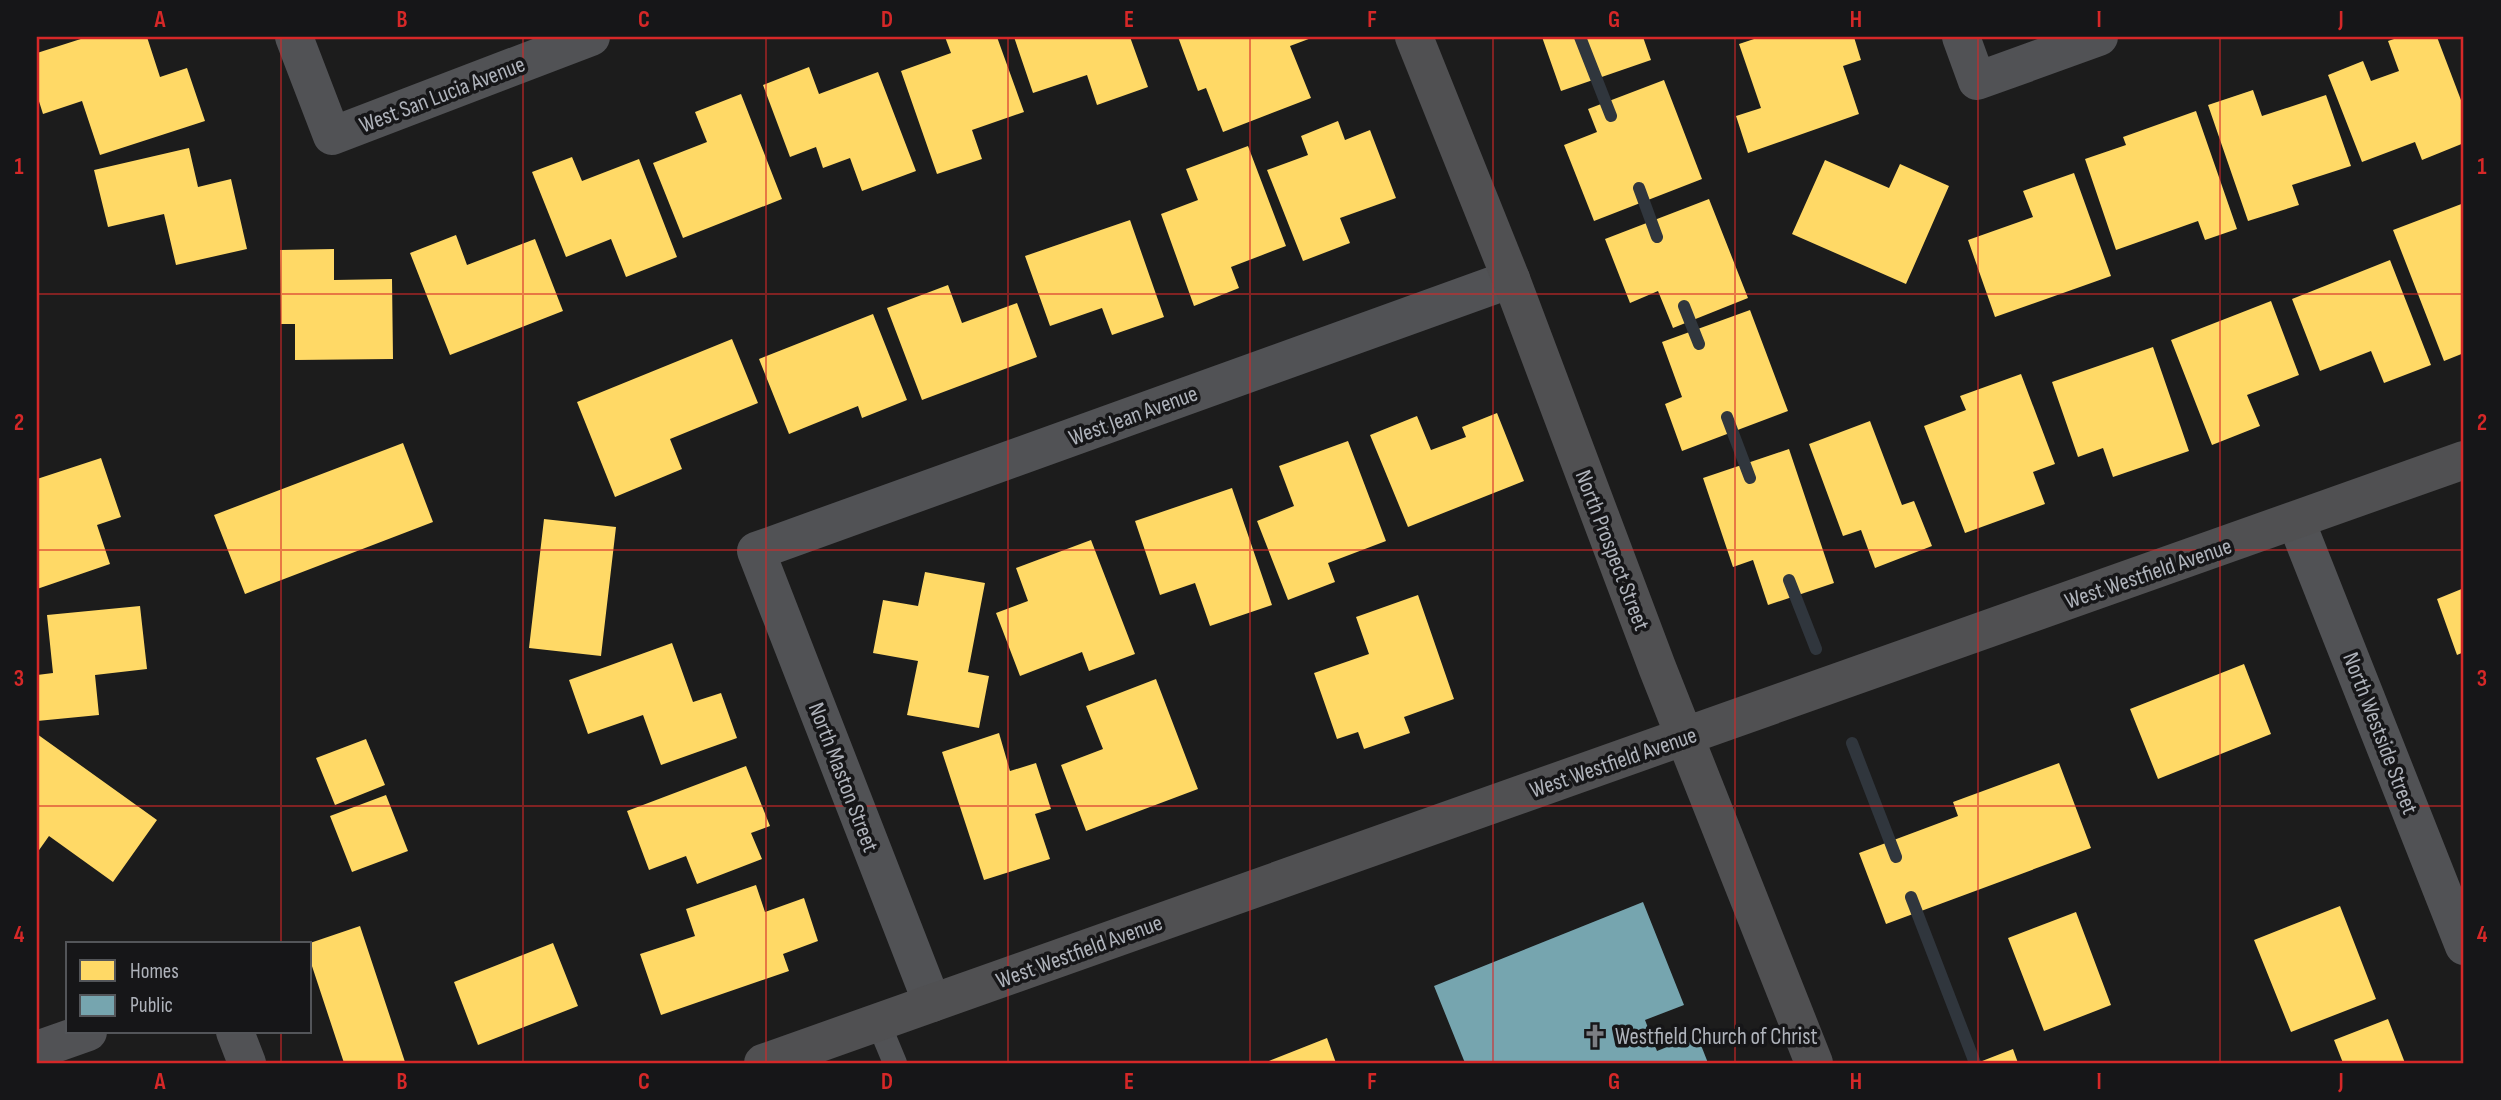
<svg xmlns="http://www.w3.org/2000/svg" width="2501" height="1100" viewBox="0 0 2501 1100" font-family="'Sofia Sans Condensed',sans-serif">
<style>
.homes{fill:#ffd966}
.public{fill:#76a5af}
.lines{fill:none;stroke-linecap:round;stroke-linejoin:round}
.stream{stroke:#30363d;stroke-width:12}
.lane{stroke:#515255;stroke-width:24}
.street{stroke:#515255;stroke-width:38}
.secondary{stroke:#505052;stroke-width:38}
.grid{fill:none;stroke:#d62828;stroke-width:2;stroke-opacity:0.55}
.labels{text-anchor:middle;stroke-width:7;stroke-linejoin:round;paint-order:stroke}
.street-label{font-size:23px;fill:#afb3bb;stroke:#161618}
.poi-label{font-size:23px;fill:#afb3bb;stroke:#161618;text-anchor:start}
.neatline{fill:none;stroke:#d62828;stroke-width:2.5}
.grid-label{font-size:23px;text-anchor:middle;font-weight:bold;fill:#d62828}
</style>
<rect width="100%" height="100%" fill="#1c1c1c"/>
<path class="homes" d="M87,37H147L160,77L187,68L205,121L100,155L82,101L43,114L37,95V53Z
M945,37H997L1024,112L972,130L982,159L937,174L901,71L951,53Z
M1014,37H1130L1148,87L1097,105L1087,75L1033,93Z
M1178,37H1314L1290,46L1311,98L1223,132L1206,88L1198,91Z
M1542,37H1643L1651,60L1561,91Z
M1760,37H1854L1861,60L1843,66L1859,114L1748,153L1736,116L1761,108L1739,44Z
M2400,37H2437L2464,108V143L2422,160L2415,142L2362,162L2328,75L2363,61L2371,81L2399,71L2388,41Z
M809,67L819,94L878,72L916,171L862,191L850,158L823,168L816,147L790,157L763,85Z
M1664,80L1702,179L1594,221L1564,145L1597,132L1588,109Z
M2253,90L2262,116L2326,95L2351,166L2292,185L2299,205L2248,221L2208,105Z
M741,94L782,199L683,238L653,163L707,142L695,112Z
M2196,111L2237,229L2205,240L2198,221L2116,250L2085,159L2126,145L2123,137Z
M1338,121L1345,140L1370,130L1396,198L1340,218L1350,243L1303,261L1267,170L1308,155L1301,136Z
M1248,146L1286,246L1231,267L1239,288L1194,306L1161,214L1198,200L1186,169Z
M189,148L198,187L231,179L247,249L176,265L164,214L108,227L94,170Z
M572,157L582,181L639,159L677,257L626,277L611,239L566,257L532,172Z
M1825,160L1889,188L1900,164L1949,186L1906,284L1792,234Z
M2074,173L2111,276L1995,317L1968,240L2033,217L2023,191Z
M1709,199L1748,298L1673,328L1658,291L1630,303L1605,239Z
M2464,203V353L2444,361L2393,230Z
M1130,220L1164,317L1112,335L1102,308L1050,326L1025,256Z
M456,235L467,265L535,239L563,311L450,355L410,253Z
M334,249V280L392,279L393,359L295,360V324H281L280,250Z
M2390,260L2431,365L2384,383L2371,351L2320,371L2292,299Z
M948,285L962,323L1017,303L1037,357L922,400L887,308Z
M2271,301L2299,375L2247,395L2260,426L2212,445L2171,340Z
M1750,310L1788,411L1682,451L1665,404L1682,397L1662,342Z
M873,314L907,400L862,418L858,406L789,434L759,359Z
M732,339L758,403L670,439L682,469L615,497L577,402Z
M2153,347L2189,451L2113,477L2103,448L2078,457L2052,382Z
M2021,374L2055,464L2033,472L2045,504L1965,533L1924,426L1966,410L1960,396Z
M1497,413L1524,481L1408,527L1370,435L1417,416L1431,450L1466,437L1462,427Z
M1870,421L1902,505L1914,501L1932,546L1875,568L1861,530L1843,536L1809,444Z
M1348,441L1386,541L1328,563L1335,582L1288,600L1257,521L1294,506L1279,466Z
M403,443L433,522L245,594L214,515Z
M1789,449L1834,583L1768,605L1753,560L1733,567L1703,478Z
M101,458L121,517L97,525L110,564L37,589V479Z
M1232,488L1272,605L1210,626L1195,583L1160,595L1135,521Z
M544,519L616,527L601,656L529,648Z
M1091,540L1135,654L1089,671L1082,652L1020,676L996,613L1028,601L1016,568Z
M925,572L985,583L968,672L989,676L979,728L907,715L918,661L873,653L883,600L918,606Z
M2464,588V652L2457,655L2437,599Z
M1418,595L1454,699L1404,717L1410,733L1364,749L1358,732L1337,739L1314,673L1369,654L1356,617Z
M140,606L147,669L95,675L99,715L37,721V675L53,673L47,615Z
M672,643L693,702L721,693L737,738L661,765L643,715L588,734L569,680Z
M2244,664L2271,734L2158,779L2130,709Z
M1156,679L1198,789L1086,831L1061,765L1103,749L1086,706Z
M999,733L1010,771L1036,763L1051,809L1035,814L1050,859L984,880L942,752Z
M37,734L157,820L113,882L49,836L37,853Z
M366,739L385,785L335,805L316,758Z
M2059,763L2091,848L1886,924L1859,853L1958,816L1953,802Z
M746,766L770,826L751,833L762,859L697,884L686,856L649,870L627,811Z
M386,795L408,851L352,872L330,816Z
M756,885L765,912L804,898L818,941L783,954L789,971L661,1015L640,954L695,936L686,909Z
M2340,906L2376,999L2291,1032L2254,940Z
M2076,912L2111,1005L2044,1031L2008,938Z
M360,926L405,1062L403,1063H344L310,960V943Z
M553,943L578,1006L478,1045L454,982Z
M2388,1019L2405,1063H2343L2334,1040Z
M1327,1038L1336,1063H1264Z
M2013,1049L2018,1063H1977Z"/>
<path class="public" d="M1643,902L1684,1005L1645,1020L1657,1051L1697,1035L1708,1063H1540L1539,1061L1534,1063H1465L1434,986Z"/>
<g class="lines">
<path class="stream" d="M1580,37L1611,116
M1639,188L1657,237
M1684,306L1699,344
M1727,417L1750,478
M1789,580L1816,649
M1852,743L1896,857
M1911,897L1975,1063"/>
<path class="lane" d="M878,1022L895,1063"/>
<path class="street" d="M294,37L332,136L591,37
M1961,37L1977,81L2099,37
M2296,521L2464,946
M932,1003L756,551L1511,279
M235,1032L247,1063
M37,1050L88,1032"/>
<path class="secondary" d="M1414,37L1511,279L1657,667L1814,1063
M763,1063L2464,460"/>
</g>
<path class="grid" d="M281,37V944M523,37V1063M766,37V1063M1008,37V1063M1250,37V1063M1493,37V1063M1735,37V1063M1978,37V1063M2220,37V1063M37,294H2464M37,550H2464M37,806H2464M281,1032V1063"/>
<defs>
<g id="church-bare" transform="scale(1.89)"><path d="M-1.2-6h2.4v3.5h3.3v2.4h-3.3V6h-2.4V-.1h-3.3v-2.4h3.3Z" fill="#7c7e83" stroke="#161618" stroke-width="2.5" paint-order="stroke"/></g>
</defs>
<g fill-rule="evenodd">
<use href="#church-bare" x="1595" y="1036"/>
</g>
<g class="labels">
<g class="street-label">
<text transform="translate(442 94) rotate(-21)" y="8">West San Lucia Avenue</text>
<text transform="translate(1133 415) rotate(-20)" y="8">West Jean Avenue</text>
<text transform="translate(1613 550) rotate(69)" y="8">North Prospect Street</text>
<text transform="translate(2148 573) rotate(-19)" y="8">West Westfield Avenue</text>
<text transform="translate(2381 733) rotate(69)" y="8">North Westside Street</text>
<text transform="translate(1613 762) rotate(-19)" y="8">West Westfield Avenue</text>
<text transform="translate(844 777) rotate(69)" y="8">North Maston Street</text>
<text transform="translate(1079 951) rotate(-20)" y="8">West Westfield Avenue</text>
</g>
<g class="poi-label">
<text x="1615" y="1044">Westfield Church of Christ</text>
</g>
</g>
<rect width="2501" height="1100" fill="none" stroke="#161618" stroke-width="77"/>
<rect x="66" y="942" width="245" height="91" fill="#161618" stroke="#535559" stroke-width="2"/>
<rect x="80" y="960" width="35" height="21" fill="#ffd966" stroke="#535559" stroke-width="2"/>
<text x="130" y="978" font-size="21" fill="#afb3bb">Homes</text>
<rect x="80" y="995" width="35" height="21" fill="#76a5af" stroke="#535559" stroke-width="2"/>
<text x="130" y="1012" font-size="21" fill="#afb3bb">Public</text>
<rect x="38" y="38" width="2424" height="1024" class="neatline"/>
<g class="grid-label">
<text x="160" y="27">A</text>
<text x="402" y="27">B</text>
<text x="644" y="27">C</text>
<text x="887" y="27">D</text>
<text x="1129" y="27">E</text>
<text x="1372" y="27">F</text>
<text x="1614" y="27">G</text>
<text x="1856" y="27">H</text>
<text x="2099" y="27">I</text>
<text x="2341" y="27">J</text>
<text x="19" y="174">1</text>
<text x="2482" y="174">1</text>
<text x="19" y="430">2</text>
<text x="2482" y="430">2</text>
<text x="19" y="686">3</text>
<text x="2482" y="686">3</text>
<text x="19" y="942">4</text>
<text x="2482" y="942">4</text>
<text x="160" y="1089">A</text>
<text x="402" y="1089">B</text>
<text x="644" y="1089">C</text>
<text x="887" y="1089">D</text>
<text x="1129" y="1089">E</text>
<text x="1372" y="1089">F</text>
<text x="1614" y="1089">G</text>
<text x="1856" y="1089">H</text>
<text x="2099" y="1089">I</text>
<text x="2341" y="1089">J</text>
</g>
</svg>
